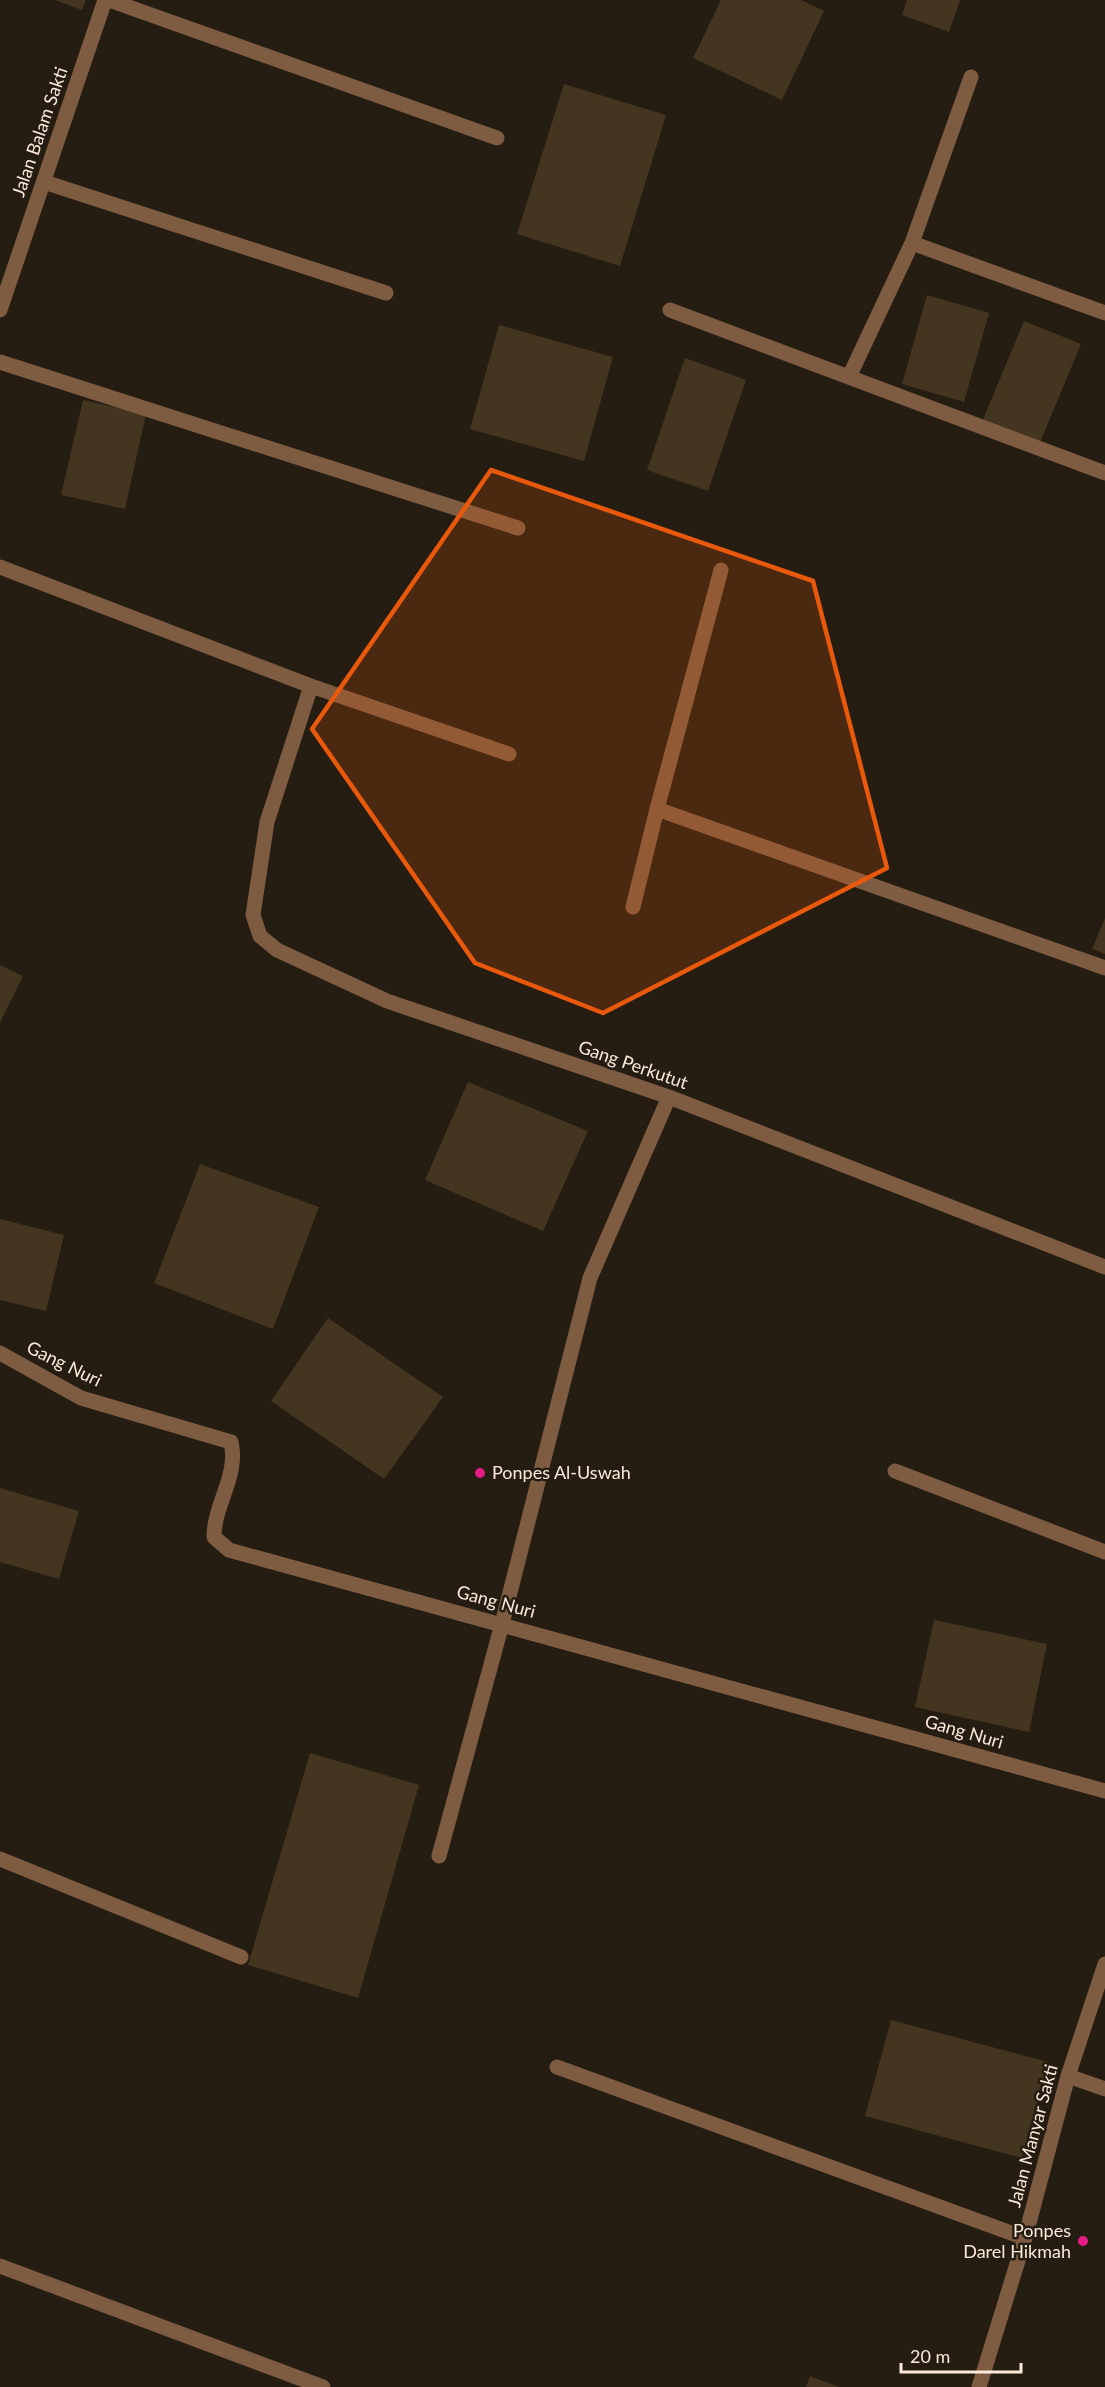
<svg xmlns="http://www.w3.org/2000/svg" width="1105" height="2387" viewBox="0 0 1105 2387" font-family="Lato,sans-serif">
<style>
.building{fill:#443520}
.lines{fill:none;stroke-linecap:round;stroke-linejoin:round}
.minor{stroke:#7e5c42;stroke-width:15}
.marked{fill:#e8590c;fill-opacity:0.2;stroke:#e8590c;stroke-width:4.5;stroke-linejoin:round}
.poi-dot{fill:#e51c84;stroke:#251c12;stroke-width:2}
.labels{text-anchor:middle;stroke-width:5;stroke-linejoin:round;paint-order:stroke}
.street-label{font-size:18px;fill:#fbeada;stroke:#251c12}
.poi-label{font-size:18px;fill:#fbeada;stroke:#251c12;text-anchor:start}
</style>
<rect width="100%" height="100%" fill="#251c12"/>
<path class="building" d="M55,0H86L82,10Z
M721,0H801L824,11L782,100L693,58Z
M907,0H960L949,32L902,15Z
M564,84L666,115L620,266L517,234Z
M927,295L989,313L964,402L902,384Z
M1024,321L1081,344L1039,445L982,422Z
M499,325L613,357L584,461L470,429Z
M685,358L746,380L708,491L647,470Z
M83,400L146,414L125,509L61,495Z
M1105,918V954L1092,949Z
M0,965L23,976L0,1023Z
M468,1082L588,1131L543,1231L425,1180Z
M200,1164L319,1207L273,1329L154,1283Z
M0,1219L64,1235L46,1311L0,1300Z
M328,1318L443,1397L384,1479L271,1401Z
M0,1488L79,1511L59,1579L0,1562Z
M934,1620L1047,1644L1029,1732L915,1707Z
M310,1753L419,1785L358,1998L248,1965Z
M891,2020L1048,2062L1022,2158L865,2116Z
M810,2376L839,2387H806Z"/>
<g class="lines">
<path class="minor" d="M109,0L497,138
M44,182L386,293
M912,243L1105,313
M0,310L105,0
M670,310L1105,473
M0,362L518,528
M849,377L912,243L971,77
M0,567L311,686L267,822L253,915L260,936L277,950L387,1001L669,1097L1105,1267
M311,686L509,754
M657,809L1105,968
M633,907L657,809L721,570
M0,1353L81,1398L231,1442C239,1476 214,1504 214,1537L229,1550L1105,1791
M895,1471L1105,1552
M439,1856L502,1624L590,1278L669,1097
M0,1859L241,1957
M557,2067L1025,2238
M1068,2076L1105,2089
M0,2266L323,2387
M979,2387L1025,2238L1068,2076L1105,1964"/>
</g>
<path class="marked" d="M491,470L813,581L887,868L603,1013L475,963L312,729Z"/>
<g class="poi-dot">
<circle cx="480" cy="1473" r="6"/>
<circle cx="1083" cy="2241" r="6"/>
</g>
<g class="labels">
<g class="street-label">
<text transform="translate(40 132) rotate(-71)" y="6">Jalan Balam Sakti</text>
<text transform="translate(633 1065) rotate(19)" y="6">Gang Perkutut</text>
<text transform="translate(64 1364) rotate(26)" y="6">Gang Nuri</text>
<text transform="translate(496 1602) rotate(15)" y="6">Gang Nuri</text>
<text transform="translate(964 1732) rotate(16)" y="6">Gang Nuri</text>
<text transform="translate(1033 2136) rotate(-75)" y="6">Jalan Manyar Sakti</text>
</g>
<g class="poi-label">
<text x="492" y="1479">Ponpes Al-Uswah</text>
<text x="1071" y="2237" text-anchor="end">Ponpes<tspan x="1071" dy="21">Darel Hikmah</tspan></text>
</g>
</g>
<path d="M901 2363v9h120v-9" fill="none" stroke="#fbeada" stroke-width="3"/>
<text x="910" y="2363" font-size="18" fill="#fbeada" stroke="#251c12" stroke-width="4.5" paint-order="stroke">20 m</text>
</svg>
